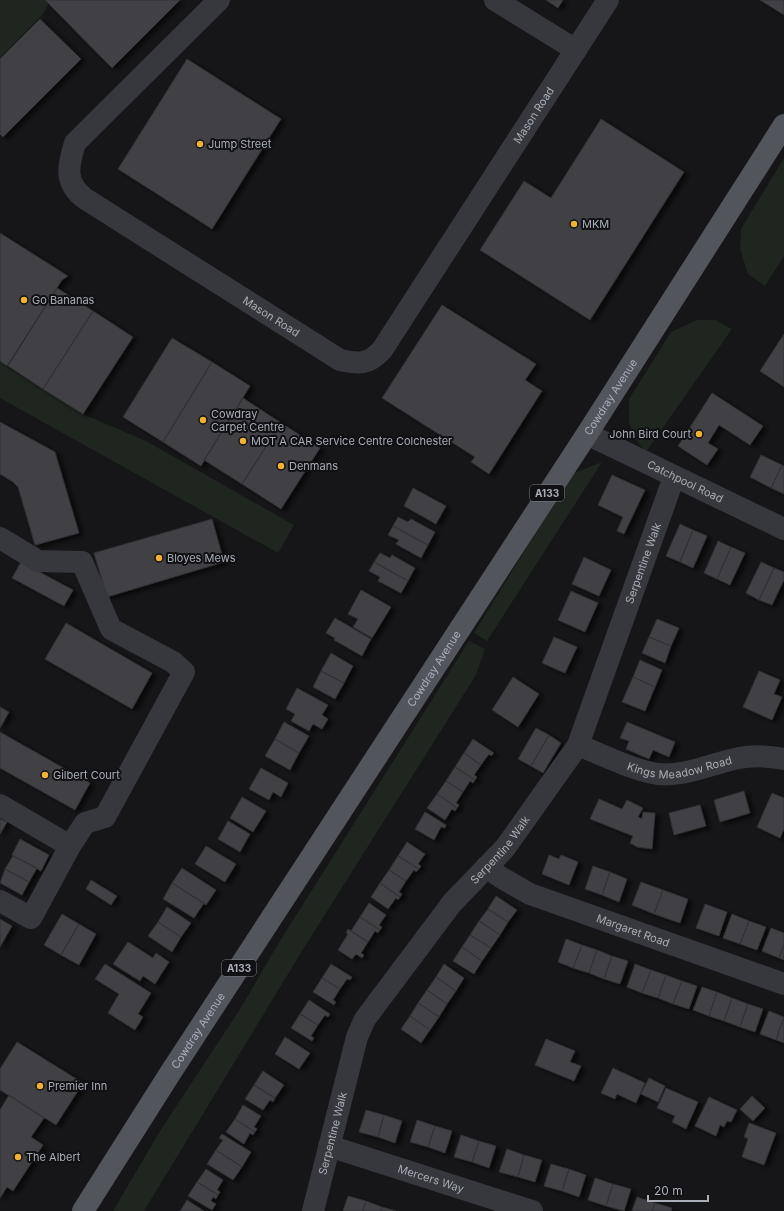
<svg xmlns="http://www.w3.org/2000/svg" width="784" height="1211" viewBox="0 0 784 1211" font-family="Inter,sans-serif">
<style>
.green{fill:#1e261f}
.building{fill:#404145;stroke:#303034;filter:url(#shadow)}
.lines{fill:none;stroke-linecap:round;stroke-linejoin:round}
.minor{stroke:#37383d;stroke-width:22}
.major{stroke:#53555c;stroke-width:22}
.poi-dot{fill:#f2b134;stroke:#111113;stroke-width:1.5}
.labels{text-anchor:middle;stroke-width:4;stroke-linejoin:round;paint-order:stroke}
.shield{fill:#111113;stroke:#7b7e86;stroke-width:1}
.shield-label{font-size:10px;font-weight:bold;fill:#a8adb8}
.street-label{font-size:11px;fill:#a8adb8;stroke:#111113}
.poi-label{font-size:11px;fill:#a8adb8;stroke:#111113;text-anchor:start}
</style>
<defs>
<filter id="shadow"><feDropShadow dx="4.5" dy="2.5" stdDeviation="2" flood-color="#0009"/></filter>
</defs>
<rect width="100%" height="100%" fill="#161618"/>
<path class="green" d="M0,0H50L43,14L0,58Z
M784,158V256L765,286L748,274L740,249L741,229Z
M697,320H715L732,329L646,452L635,438L629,422V399L671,332Z
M0,362L83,414L146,441L294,525L278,553L0,398Z
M602,462L487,641L474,633L572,474Z
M469,641L485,649L476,675L302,951L144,1211H113L160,1131L242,1006L278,944Z"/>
<path class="building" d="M45,0H180L112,68Z
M546,0H563L558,8Z
M760,0H784V15Z
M40,19L81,59L3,137L0,134V59Z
M187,59L281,119L212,229L118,169Z
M601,119L684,172L590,320L480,250L524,181L551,198Z
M0,233L68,276L62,280L7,366L0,361Z
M57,288L93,311L43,389L8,366Z
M442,305L536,364L525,380L542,391L489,474L471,462L475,457L382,398Z
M93,311L133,337L83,414L43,389Z
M784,334V387L760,371Z
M172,338L212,362L163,442L123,417Z
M212,362L250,386L201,466L163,442Z
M712,393L763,426L750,445L719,425L708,443L718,449L707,465L678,446Z
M243,398L281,423L242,484L204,460Z
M0,422L55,452L79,533L35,545L18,487L13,482L0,474Z
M281,423L320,448L281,509L242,484Z
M761,455L782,465L771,488L750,477Z
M782,465L784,466V494L771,488Z
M612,475L645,490L624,534L617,531L623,517L598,505Z
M413,488L446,506L436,524L404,506Z
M398,517L408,522L411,519L435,532L428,545L393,526Z
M212,519L224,562L107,597L94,553Z
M680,524L693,530L680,562L666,556Z
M393,526L428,545L421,558L396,544L399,540L388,535Z
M693,530L707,536L693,568L680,562Z
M718,541L731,547L717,579L704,573Z
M731,547L745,553L730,585L717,579Z
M380,553L390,558L392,555L415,568L408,581L374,562Z
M584,557L611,570L599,596L572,584Z
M21,562L73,590L64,606L12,578Z
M374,562L408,581L401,593L378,581L380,577L369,571Z
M761,562L774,568L759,600L746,593Z
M774,568L784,572V580L772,605L759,600Z
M361,590L391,607L372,638L353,627L358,619L348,614Z
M571,591L598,603L585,632L558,620Z
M335,618L371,639L362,656L334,640L335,638L326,633Z
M657,619L679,628L671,646L649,637Z
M66,623L152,673L132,709L45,659Z
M554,637L577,647L565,673L542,663Z
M649,637L671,646L665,663L642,653Z
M331,653L353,666L344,683L321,671Z
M640,660L662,670L655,687L633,677Z
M321,671L344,683L335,699L313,687Z
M759,671L780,680L774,694L782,697L772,720L743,707Z
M513,677L539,694L518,727L492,710Z
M633,677L655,687L645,711L622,702Z
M297,688L328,705L322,715L328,719L322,729L313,724L309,731L291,721L295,714L286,709Z
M0,707L9,712L0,728Z
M284,722L309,736L299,753L275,739Z
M627,722L675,742L669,757L653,750L649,759L626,749L629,741L620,738Z
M536,728L549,735L531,766L518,759Z
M0,732L90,783L75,810L0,768Z
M549,735L561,743L543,773L531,766Z
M275,739L299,753L290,770L265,756Z
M473,739L494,753L491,756L489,754L481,765L464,753Z
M464,753L481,765L474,775L477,777L475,780L455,767Z
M455,767L475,780L473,783L470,781L463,792L446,781Z
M261,768L288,783L281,797L273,792L269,800L249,789Z
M446,781L463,792L456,803L459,805L457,808L437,794Z
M744,791L750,813L720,822L714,800Z
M772,793L784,798V829L780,838L757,827Z
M437,794L457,808L455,811L452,809L445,820L427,808Z
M242,797L266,811L253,832L230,818Z
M599,799L622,809L627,800L643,808L638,817L642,819L643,812L655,813L652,849L637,847L630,843L633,836L590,819Z
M700,805L706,826L674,835L669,813Z
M425,812L446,825L445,828L441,827L434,840L415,829Z
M0,819L7,822L0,834Z
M228,821L250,834L240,852L218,839Z
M20,839L49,855L41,871L12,855Z
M407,842L425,854L418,864L421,866L419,869L398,856Z
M206,846L236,864L225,882L195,864Z
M549,855L559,859L561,855L578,862L569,885L542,874Z
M13,856L37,868L29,882L5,869Z
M398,856L419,869L416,872L414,870L406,881L389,870Z
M593,866L610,872L602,895L585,889Z
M182,868L216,890L206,905L172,883Z
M5,869L29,882L22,895L0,883Z
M389,870L406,881L399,892L402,894L400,897L380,883Z
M610,872L627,879L619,902L602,895Z
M91,880L117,896L111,905L86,889Z
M641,882L663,890L654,914L632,905Z
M172,883L204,903L194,918L163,899Z
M380,883L400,897L398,900L396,898L388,909L371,897Z
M663,890L688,899L680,923L654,914Z
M496,896L517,910L508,922L488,909Z
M369,903L386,915L379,925L382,927L380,930L360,917Z
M705,904L727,912L719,936L696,928Z
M167,907L191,923L181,937L158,922Z
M488,909L508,922L500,935L479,921Z
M62,914L79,924L61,955L44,945Z
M732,914L749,921L740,944L723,938Z
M360,917L380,930L378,933L375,931L368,942L351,931Z
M0,919L12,926L0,947Z
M479,921L500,935L491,948L470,935Z
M749,921L766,927L757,950L740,944Z
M158,922L181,937L172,952L148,936Z
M79,924L96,934L79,965L61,955Z
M771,928L784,933V944L779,958L762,951Z
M348,929L368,942L361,953L364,955L362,958L356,954L352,959L338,950L348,934L346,933Z
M470,935L491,948L482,961L462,947Z
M566,939L582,945L573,968L558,962Z
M128,942L153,958L156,953L169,962L155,984L143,976L140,981L113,964Z
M784,944V960L779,958Z
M582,945L597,950L589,973L573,968Z
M462,947L482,961L474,974L453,961Z
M597,950L612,956L604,979L589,973Z
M612,956L628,961L620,984L604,979Z
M105,964L151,993L138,1014L143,1017L135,1030L108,1013L119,994L95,979Z
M331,964L352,977L350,980L347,979L340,989L322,978Z
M444,964L464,978L456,991L436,977Z
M635,964L651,970L642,993L627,987Z
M651,970L666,975L658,998L642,993Z
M666,975L682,981L673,1004L658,998Z
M436,977L456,991L447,1004L427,990Z
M322,978L340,989L333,1000L336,1002L334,1005L313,992Z
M682,981L697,986L689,1009L673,1004Z
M702,987L717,992L709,1016L693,1010Z
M427,990L447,1004L439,1017L418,1003Z
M717,992L732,998L724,1021L709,1016Z
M732,998L748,1004L740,1027L724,1021Z
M309,1000L330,1014L328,1017L325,1015L318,1025L300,1014Z
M418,1003L439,1017L430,1030L410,1016Z
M748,1004L763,1009L755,1032L740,1027Z
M769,1011L784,1017L776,1040L760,1034Z
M300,1014L318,1025L311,1036L314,1038L312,1041L291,1028Z
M410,1016L430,1030L421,1043L401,1029Z
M784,1017V1043L776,1040Z
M285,1037L310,1053L299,1069L275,1054Z
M546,1039L575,1051L570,1062L581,1066L574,1081L535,1065Z
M17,1042L83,1083L56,1125L0,1090V1069Z
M613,1068L645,1083L636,1103L617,1094L615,1099L601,1093Z
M263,1071L284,1085L275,1098L254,1085Z
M649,1078L665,1086L658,1102L641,1094Z
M254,1085L275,1098L273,1102L270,1100L263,1110L245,1099Z
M666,1088L698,1102L686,1129L672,1122L675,1116L657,1108Z
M9,1095L44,1118L31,1137L43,1145L13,1191L7,1187L0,1198V1110Z
M752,1096L765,1108L753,1121L740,1109Z
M709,1097L737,1110L731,1122L727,1121L724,1127L720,1125L716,1136L695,1126Z
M243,1105L261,1116L254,1127L257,1129L255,1132L235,1119Z
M366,1110L384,1115L378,1137L359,1132Z
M384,1115L402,1121L395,1143L378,1137Z
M235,1119L255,1132L253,1135L250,1133L244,1144L226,1132Z
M417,1120L435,1126L428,1147L410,1142Z
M749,1123L776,1133L764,1165L742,1157L748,1139L744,1137Z
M435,1126L452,1131L445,1153L428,1147Z
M222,1134L251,1152L242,1167L216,1150L223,1140L219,1138Z
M461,1135L479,1141L472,1162L454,1157Z
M479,1141L496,1146L489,1168L472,1162Z
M507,1149L524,1155L518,1177L499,1172Z
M216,1150L242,1167L233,1180L207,1164Z
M524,1155L542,1160L535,1182L518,1177Z
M551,1164L569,1169L562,1191L544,1186Z
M206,1169L223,1180L217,1190L220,1192L218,1195L197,1182Z
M569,1169L586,1175L579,1197L562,1191Z
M595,1178L613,1184L606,1206L588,1200Z
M197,1182L218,1195L216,1199L213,1197L211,1201L216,1204L212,1210L188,1196Z
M613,1184L631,1189L624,1211L606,1206Z
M348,1196L366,1201L363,1211H343Z
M637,1197L655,1203L652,1211H632Z
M187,1200L204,1211H180Z
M366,1201L382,1207L381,1211H363Z
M655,1203L672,1208L671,1211H652Z
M382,1207L396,1211H381Z"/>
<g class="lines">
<g class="minor">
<path id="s1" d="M219,0L75,143C68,166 64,182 84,198L340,360C359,364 368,365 382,350L608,0"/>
<path d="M495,0L576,50"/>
<path id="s2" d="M587,434L784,529"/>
<path d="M0,538L38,561L82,562L111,629L173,662L184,672L105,817L85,823L70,846"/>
<path id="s3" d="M578,745C603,755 632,770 658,774C685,777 713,763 739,758C754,755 768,756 784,759"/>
<path d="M0,805L70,846L31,918L0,901"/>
<path id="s4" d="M486,867L502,878L530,894L784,984"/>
<path id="s5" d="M329,1146L532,1211"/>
<path id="s6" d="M313,1211L357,1037L365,1019L452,903L505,848L578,745L674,477"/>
</g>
<path class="major" id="s7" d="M83,1211L169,1075L587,434L784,125"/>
</g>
<g class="poi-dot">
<circle cx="200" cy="144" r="4"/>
<circle cx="574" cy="224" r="4"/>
<circle cx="24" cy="300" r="4"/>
<circle cx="203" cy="420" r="4"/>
<circle cx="699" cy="434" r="4"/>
<circle cx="243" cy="441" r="4"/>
<circle cx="281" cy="466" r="4"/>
<circle cx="159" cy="558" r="4"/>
<circle cx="45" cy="775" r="4"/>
<circle cx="40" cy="1086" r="4"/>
<circle cx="18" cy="1157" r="4"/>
</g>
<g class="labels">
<g class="shield">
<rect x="530" y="485" width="34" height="16" rx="3"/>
<rect x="222" y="960" width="34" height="16" rx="3"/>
</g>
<g class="shield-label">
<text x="547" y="497">A133</text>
<text x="239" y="972">A133</text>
</g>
<g class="street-label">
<text dy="4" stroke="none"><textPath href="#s1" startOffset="892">Mason Road</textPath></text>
<text dy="4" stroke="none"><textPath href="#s1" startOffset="485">Mason Road</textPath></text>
<text dy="4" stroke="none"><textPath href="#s7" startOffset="970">Cowdray Avenue</textPath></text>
<text dy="4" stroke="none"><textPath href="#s2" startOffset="109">Catchpool Road</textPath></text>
<text dy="4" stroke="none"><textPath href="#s6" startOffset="740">Serpentine Walk</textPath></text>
<text dy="4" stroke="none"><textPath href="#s7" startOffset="646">Cowdray Avenue</textPath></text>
<text dy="4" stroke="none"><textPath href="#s3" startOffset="107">Kings Meadow Road</textPath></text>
<text dy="4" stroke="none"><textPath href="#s6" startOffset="416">Serpentine Walk</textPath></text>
<text dy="4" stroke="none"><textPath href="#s4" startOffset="161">Margaret Road</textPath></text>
<text dy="4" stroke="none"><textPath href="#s7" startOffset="214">Cowdray Avenue</textPath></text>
<text dy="4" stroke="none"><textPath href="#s6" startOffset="80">Serpentine Walk</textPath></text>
<text dy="4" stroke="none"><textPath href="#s5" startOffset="107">Mercers Way</textPath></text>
</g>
<g class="poi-label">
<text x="208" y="148">Jump Street</text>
<text x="582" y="228">MKM</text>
<text x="32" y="304">Go Bananas</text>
<text x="211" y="418">Cowdray<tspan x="211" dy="13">Carpet Centre</tspan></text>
<text x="691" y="438" text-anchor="end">John Bird Court</text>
<text x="251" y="445">MOT A CAR Service Centre Colchester</text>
<text x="289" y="470">Denmans</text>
<text x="167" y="562">Bloyes Mews</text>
<text x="53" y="779">Gilbert Court</text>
<text x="48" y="1090">Premier Inn</text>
<text x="26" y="1161">The Albert</text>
</g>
</g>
<path d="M648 1195v6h60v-6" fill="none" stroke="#a8adb8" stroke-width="2"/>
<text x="654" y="1195" font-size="12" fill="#a8adb8" stroke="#111113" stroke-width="3" paint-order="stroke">20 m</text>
</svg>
